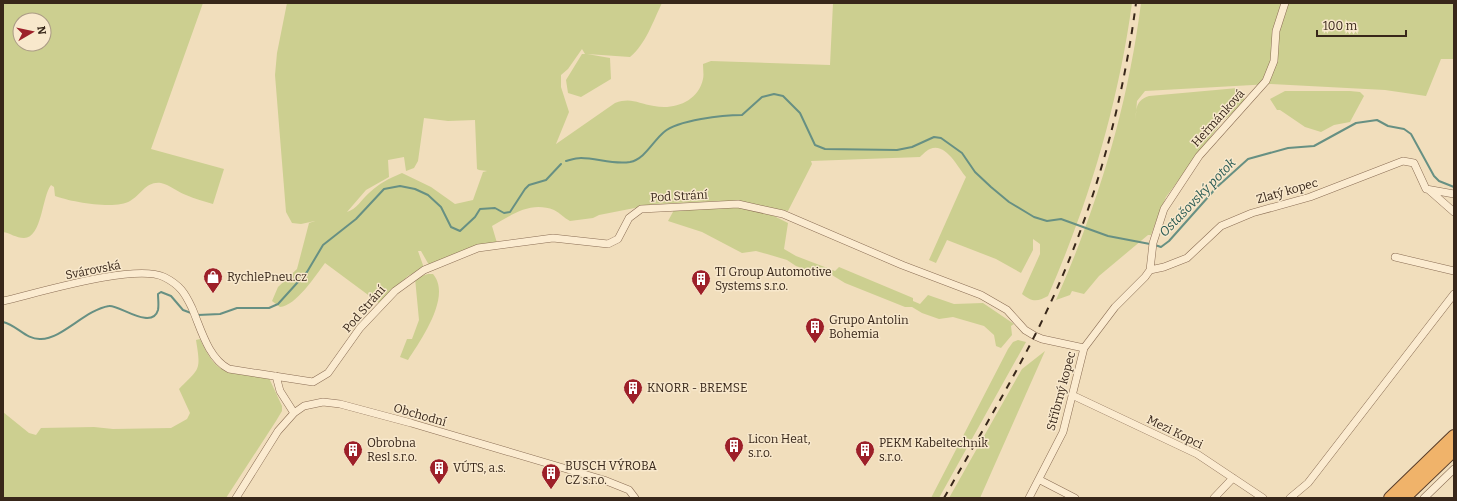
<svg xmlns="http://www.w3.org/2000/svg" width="1457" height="501" viewBox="0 0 1457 501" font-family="Bitter,serif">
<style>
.green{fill:#cccf90;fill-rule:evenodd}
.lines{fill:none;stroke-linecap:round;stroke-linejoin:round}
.stream{stroke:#679083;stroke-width:2}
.minor-casing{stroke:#8a6d54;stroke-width:8}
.trunk-casing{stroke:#573c29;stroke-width:14}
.minor{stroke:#fbebd0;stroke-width:7}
.trunk{stroke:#f0b36a;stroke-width:12}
.rail{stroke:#38271a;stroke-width:2;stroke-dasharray:7 7;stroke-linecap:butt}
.labels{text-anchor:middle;stroke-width:3;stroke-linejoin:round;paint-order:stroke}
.street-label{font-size:12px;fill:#38271a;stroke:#f8e8cc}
.poi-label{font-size:12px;fill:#38271a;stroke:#f8e8cc;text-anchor:start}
.water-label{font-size:13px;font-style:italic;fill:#285952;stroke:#f8e8cc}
</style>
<rect width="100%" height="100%" fill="#f1debc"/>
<path class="green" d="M3,3H203L151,149L224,169L213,204C204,201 195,199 186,195C178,192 170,185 161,183C146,181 141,195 130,201C116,210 71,202 55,196L54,187L51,185C42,196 42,238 24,238C16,238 10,233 3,232ZM20,20H44V44H20Z
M287,3H662C653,21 646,44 630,57L587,54L610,58L611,79L581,97L568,93L566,80L582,54H585L582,49L568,69L561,75V87L569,112L556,144L615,103C632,97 638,104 654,106C674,110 698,102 703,79C704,75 703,69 703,64L711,61L830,65L833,3H1132C1118,105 1089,202 1048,296C1037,302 1032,302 1022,294L1040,254V244L1033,239V250L1021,273L996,259L947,240L936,263L929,260L966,177C958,168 946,142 930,149C927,150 923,154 920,157L811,161L812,164L788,211L735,202L719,201L655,204L599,215L593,218L570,221C564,218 560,213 554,210C530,201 512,215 492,226L497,243L429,265L421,251H418L424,268L408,276L379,303L325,263C316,275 296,306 280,307L272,301L278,287L297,269L309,223L315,221L301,224L292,223L286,212L275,75L277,53ZM424,118L448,121L475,120L477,169L479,170L487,171L483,172L473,200L455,204L431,187L402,173C388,179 380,183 369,193C361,200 357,209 347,212L366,190L389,177L388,160L404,157L406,171L414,168L418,161Z
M1141,3H1454V59H1441L1426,96L1385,90L1271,84L1145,91L1137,101L1135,126C1137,113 1133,101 1149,96L1238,88L1245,100L1229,116L1219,123L1218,127L1166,197L1159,213L1151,235H1148L1099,276L1084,294L1072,291L1070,295L1056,300C1098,205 1128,106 1141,3Z
M1285,91H1350L1360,92L1364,96L1350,122L1334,125L1321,132L1305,127L1280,110H1277L1270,99Z
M736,207L770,214L788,223L784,249L796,256L835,271L839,267L913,298V301L920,304L928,295L954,304L983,303L1014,324L1011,326L1012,335L1001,348L996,346L994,335L984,326L953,317L939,319L922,313L912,307H905L845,283L827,272L810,271L796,266L787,260L767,254L756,251L742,253L702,232L668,221L674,210Z
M428,274H433C452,296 421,340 408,360L400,357L407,339H412L419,320L415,278Z
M200,339C219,381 230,371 269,378L282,406V411L276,421L226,498H3V412L29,433L36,435L41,428L94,427L113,429L171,428L187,419L190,413L179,389C200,368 201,371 196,340Z
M1018,340L1026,342L939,498H931L1008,349L1013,342Z
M1045,351L980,498H949L1022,369Z"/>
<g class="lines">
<path class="stream" d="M566,161C570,160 576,158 581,158C597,158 613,165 630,162C645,159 653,141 664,132C678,120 723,115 742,115L762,97L774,94L783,96L800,113L815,145L825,149L897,150L912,147L934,137L941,138L962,153L975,172L991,187L1009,202L1034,217L1047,221L1061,219L1108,236L1150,244
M1155,245L1161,247L1169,241L1217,187L1248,159L1288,148L1314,146L1356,123L1377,120L1388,126L1404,129L1411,134L1434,176L1439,181L1454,187
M198,315L220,314L237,308H269L278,304L307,272L323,245L356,219L384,189L400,186L415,189L428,195L441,207L451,227L460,231L475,217L480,209L495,208L504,213L510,212L525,189L529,185L546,180L561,164
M3,322C17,325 26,340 41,339C62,339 85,310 109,306C118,304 152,331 158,310C159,305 158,299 158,294L161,292L171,296L183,310L191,313"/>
<g class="minor-casing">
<path id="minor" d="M1429,190L1454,212
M1395,257L1454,271
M1150,270L1164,267L1187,258L1221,226L1252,213L1310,197L1403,161L1414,163L1426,189L1454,194
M3,301C38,293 135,263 164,277C180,285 185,293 192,308C201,329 208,358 229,369L313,382L328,373L360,328L395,291L424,270L478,248L553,238L608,244L618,239L629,218L641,209L738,204L783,214L902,265L981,295L1007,310L1025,330L1035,336L1042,339L1084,348
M276,376L280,391L294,413
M1072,395L1197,454L1263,498
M1040,480L1075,498
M236,498L278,431L294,413L304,406L323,402L340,404L411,423L604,480L629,490L635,498
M1029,498L1063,432L1084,348L1115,307L1145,277L1150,270L1153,243L1164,209L1199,156L1266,81L1274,61L1276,31L1285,3
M1214,498L1233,478
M1290,498L1308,483L1454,294
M1424,498L1454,469"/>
</g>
<g class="trunk-casing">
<path id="trunk" d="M1390,498L1454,436
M1404,498L1454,450"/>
</g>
<use href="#minor" class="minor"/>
<use href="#trunk" class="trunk"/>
<path class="rail" d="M944,498C974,445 1006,392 1034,337C1087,233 1121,119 1136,3"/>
</g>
<defs>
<g id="shop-pin" transform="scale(1)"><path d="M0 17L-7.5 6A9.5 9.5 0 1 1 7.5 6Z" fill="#9d2029" stroke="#f8e8cc"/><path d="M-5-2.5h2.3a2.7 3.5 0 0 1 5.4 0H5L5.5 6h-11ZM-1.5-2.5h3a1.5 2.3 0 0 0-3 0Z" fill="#fff"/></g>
<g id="building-pin" transform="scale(1)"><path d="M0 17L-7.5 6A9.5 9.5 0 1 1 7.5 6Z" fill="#9d2029" stroke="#f8e8cc"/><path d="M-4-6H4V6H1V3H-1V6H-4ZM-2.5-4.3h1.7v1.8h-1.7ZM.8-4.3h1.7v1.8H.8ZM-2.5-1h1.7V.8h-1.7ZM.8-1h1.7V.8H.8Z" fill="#fff"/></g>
</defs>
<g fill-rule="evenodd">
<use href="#shop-pin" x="213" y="277"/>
<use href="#building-pin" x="701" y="279"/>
<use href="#building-pin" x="815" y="327"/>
<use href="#building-pin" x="633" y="388"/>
<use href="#building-pin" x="734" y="446"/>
<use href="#building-pin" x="353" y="450"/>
<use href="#building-pin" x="865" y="450"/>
<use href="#building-pin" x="439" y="468"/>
<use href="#building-pin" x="551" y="473"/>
</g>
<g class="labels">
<g class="street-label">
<text transform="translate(1218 118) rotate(-48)" y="4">Heřmánková</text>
<text transform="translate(1287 191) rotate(-16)" y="4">Zlatý kopec</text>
<text transform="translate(679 196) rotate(-3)" y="4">Pod Strání</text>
<text transform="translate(93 270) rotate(-11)" y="4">Svárovská</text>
<text transform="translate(364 309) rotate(-49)" y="4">Pod Strání</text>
<text transform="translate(1061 391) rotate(-75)" y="4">Stříbrný kopec</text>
<text transform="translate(420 415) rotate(16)" y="4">Obchodní</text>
<text transform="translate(1175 432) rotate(26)" y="4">Mezi Kopci</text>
</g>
<g class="poi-label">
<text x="715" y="276">TI Group Automotive<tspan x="715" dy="14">Systems s.r.o.</tspan></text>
<text x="227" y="281">RychlePneu.cz</text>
<text x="829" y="324">Grupo Antolin<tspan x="829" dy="14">Bohemia</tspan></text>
<text x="647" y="392">KNORR - BREMSE</text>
<text x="748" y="443">Licon Heat,<tspan x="748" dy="14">s.r.o.</tspan></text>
<text x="367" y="447">Obrobna<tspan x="367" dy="14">Resl s.r.o.</tspan></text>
<text x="879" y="447">PEKM Kabeltechnik<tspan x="879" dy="14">s.r.o.</tspan></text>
<text x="565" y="470">BUSCH VÝROBA<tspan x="565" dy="14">CZ s.r.o.</tspan></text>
<text x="453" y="472">VÚTS, a.s.</text>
</g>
<g class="water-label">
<text transform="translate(1197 197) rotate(-46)" y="5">Ostašovský potok</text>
</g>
</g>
<rect width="1457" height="501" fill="none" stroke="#38271a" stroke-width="8"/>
<g transform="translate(32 32) rotate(81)"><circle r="19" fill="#f8e8cc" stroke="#ab9b85"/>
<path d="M0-3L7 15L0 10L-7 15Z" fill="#9d2029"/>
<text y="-6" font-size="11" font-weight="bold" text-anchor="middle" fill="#38271a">N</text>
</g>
<path d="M1317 30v6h89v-6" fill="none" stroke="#38271a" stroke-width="2"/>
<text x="1323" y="30" font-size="12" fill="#38271a" stroke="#f8e8cc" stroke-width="3" paint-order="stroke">100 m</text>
</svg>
